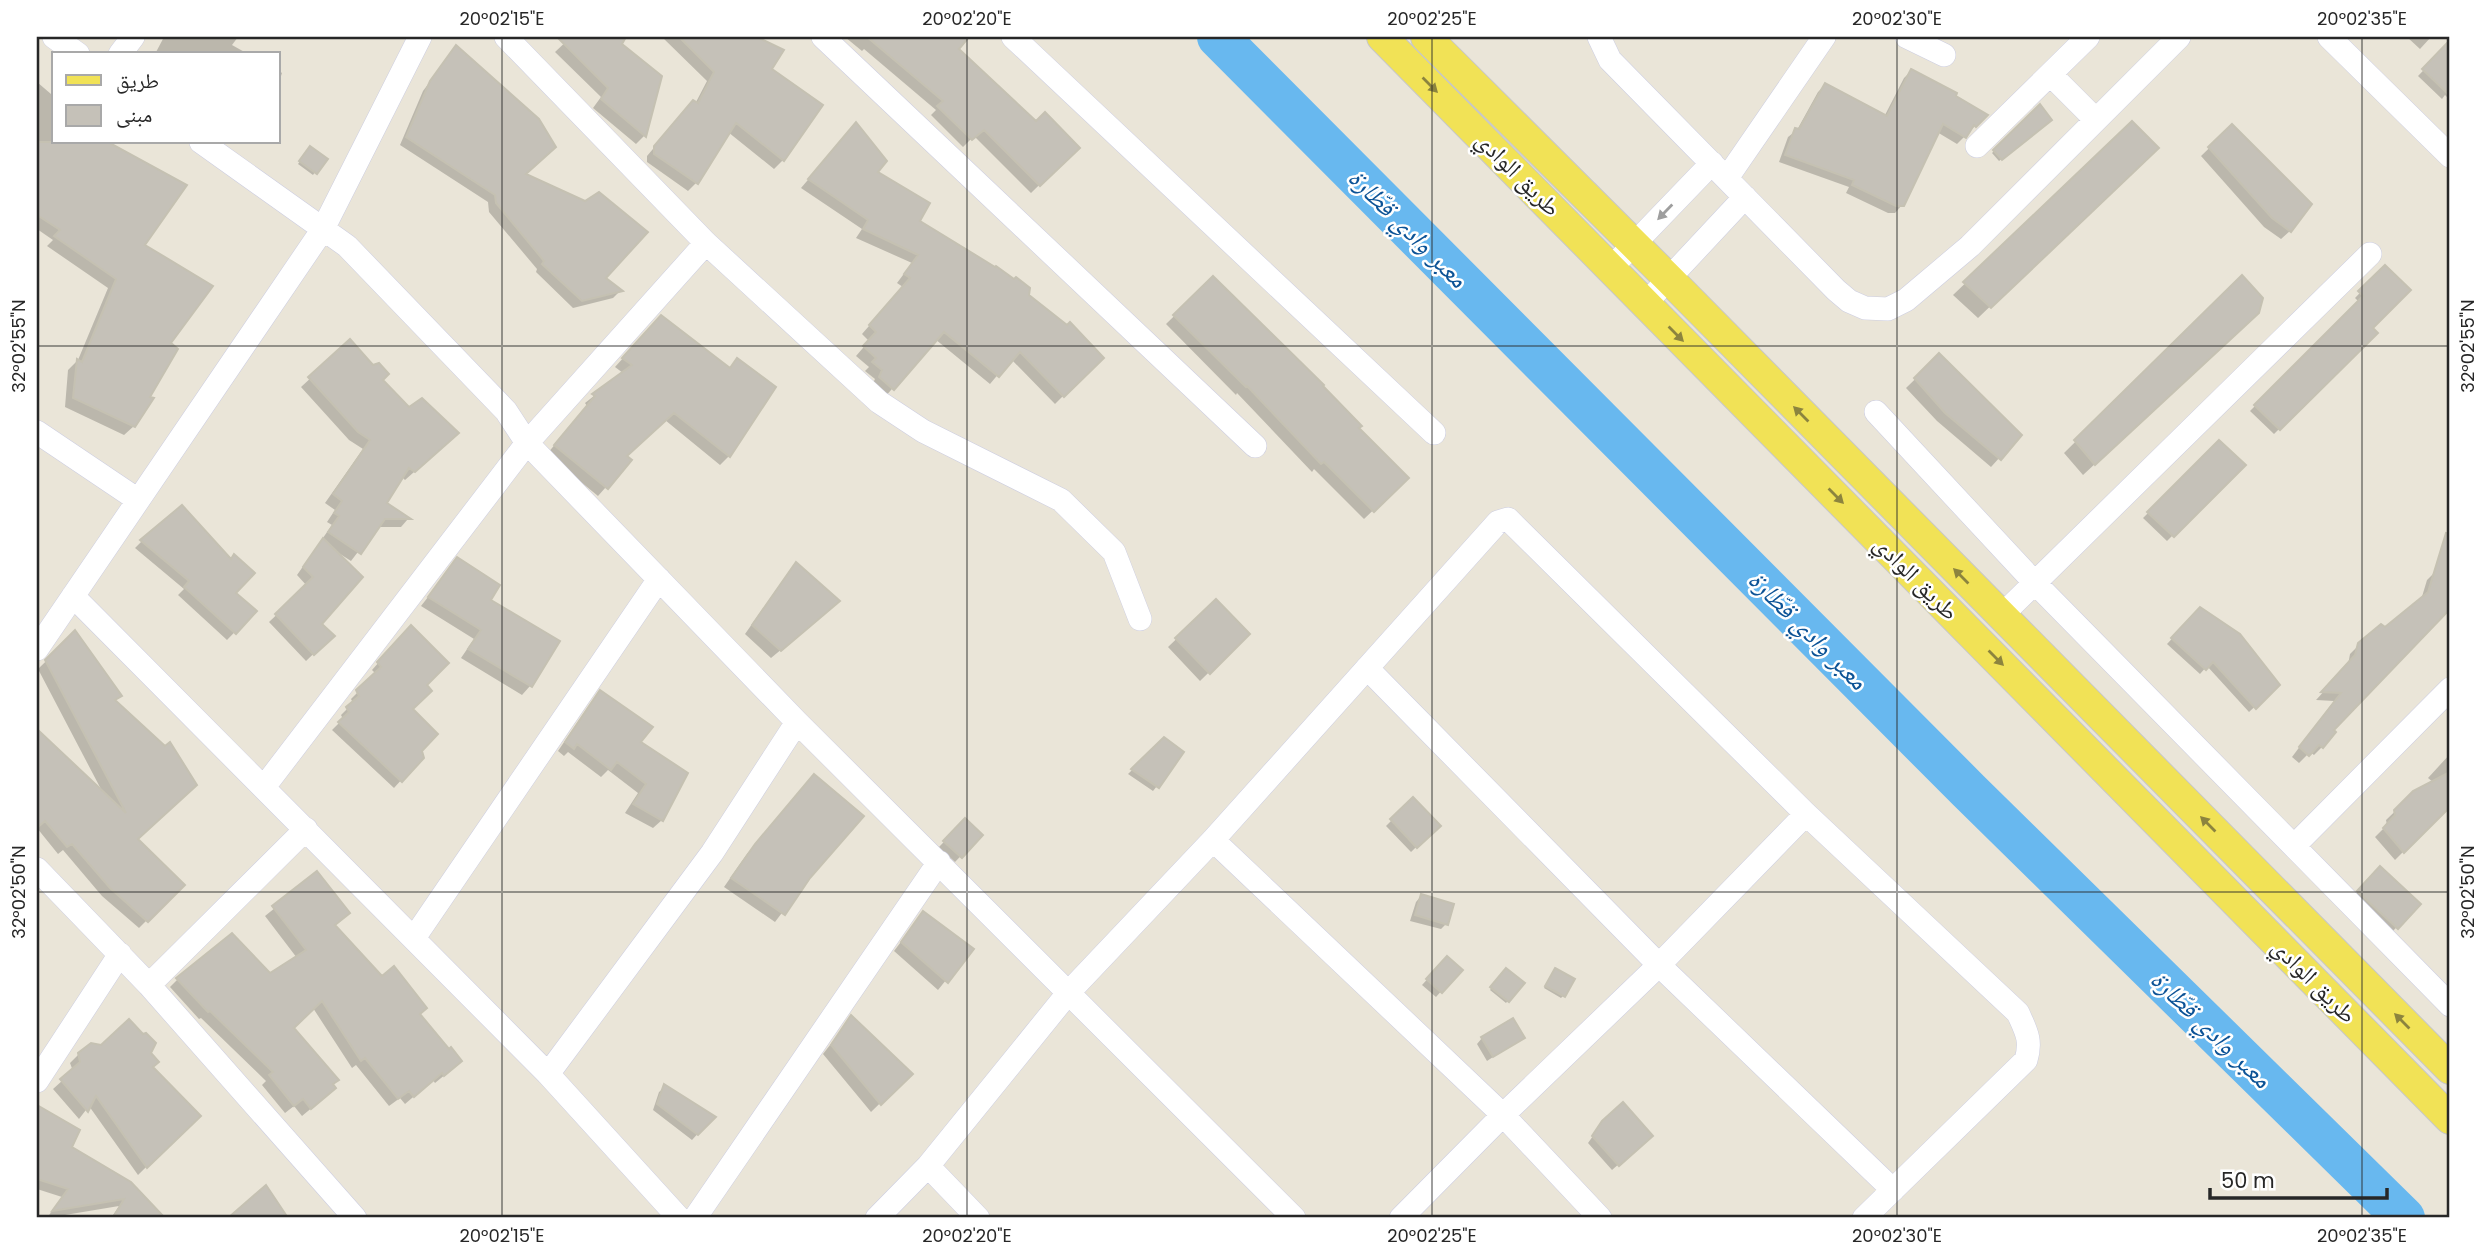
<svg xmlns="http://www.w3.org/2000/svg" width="2487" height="1255" viewBox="0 0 2487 1255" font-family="Poppins,'Noto Naskh Arabic',sans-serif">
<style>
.shadow{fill:#0003}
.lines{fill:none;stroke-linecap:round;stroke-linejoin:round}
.river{stroke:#68b8ef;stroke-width:42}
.building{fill:#c5c1b8;stroke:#c5c1b2;stroke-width:2}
.minor-casing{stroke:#cdcee1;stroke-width:24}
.major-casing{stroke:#c7c7c7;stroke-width:32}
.minor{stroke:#fff;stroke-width:23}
.major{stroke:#f1e256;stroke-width:30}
.oneway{fill:#8c843e}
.oneway2{fill:#9e9e9e}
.ticks{fill:none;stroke:#272727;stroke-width:2;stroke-opacity:0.45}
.labels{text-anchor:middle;stroke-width:5;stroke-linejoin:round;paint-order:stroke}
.street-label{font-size:24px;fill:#272727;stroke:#fff}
.water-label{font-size:26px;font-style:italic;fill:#0c5396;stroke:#fff}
.neatline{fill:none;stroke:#272727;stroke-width:2.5}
.ticks-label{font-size:18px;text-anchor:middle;fill:#272727}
</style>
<rect width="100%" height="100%" fill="#eae5d8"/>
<path class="shadow" d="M164,37H238L232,45L248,54H155Z
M571,37H625L620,45L660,77L644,136L636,144L593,108L601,97L555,52Z
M662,37H753L782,51L770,69L821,105L783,160L774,169L728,132L696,183L688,191L647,162V156L685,111L695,104L707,81Z
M845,37H953L961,44L957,49L1036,123L1077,148L1031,193L974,136L963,147L931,115L936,110L864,49L862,51Z
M2407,37H2431L2420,49Z
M2448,45L2450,47V100L2445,95L2442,99L2418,76Z
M456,47L524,175L604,278L620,291L613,298L573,308L536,272L537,269L489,212L488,202L400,145L423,91Z
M278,70L282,73L278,85Z
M1911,71L1985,116L1957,144L1937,132L1902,205L1895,213H1888L1846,193L1849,187L1779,162L1788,137L1797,130L1818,92L1825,85L1884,117L1904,78Z
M37,82L51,94L54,90V142H108L142,246L168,343L134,426L124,435L65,407L68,370L78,360L108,288L47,246L53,240L37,229Z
M2039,107L2050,120L1999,161L1992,153Z
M2132,124L2156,148L1978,318L1953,295Z
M2232,126L2290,231L2281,239L2264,227L2201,156Z
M848,133L875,172L917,222L1027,295L1102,357L1055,404L1011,359L990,384L935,339L885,397L872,385L875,379L865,371L869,367L856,356L869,341L862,334L903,287L897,283L912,263L856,238L862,229L801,188Z
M308,150L315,172L313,175L298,164Z
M2385,267L2371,328L2375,333L2274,434L2250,411L2359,302L2355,298Z
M2242,277L2246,324L2083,475L2064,453Z
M1213,278L1407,478L1364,519L1314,469L1312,472L1237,393L1236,395L1166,324Z
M652,326L728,369L737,361L774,387L729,456L720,465L665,420L625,457L629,461L598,496L547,454L587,406L585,403L623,373L615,367Z
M350,342L408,409L448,442L405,480L402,477L384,503L408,519L401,527H377L351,561L337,552L320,624L332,636L306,661L269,622L307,586L297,575L332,525L327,522L335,510L325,503L363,449L349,440L301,387Z
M1939,356L2020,435L1991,467L1937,421L1906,388Z
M2219,442L2243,465L2167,541L2143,518Z
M142,541L234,593L254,612L227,640L178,595L184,589L135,548Z
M458,559L489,601L557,642L530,686L522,695L461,658L474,639L421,606Z
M796,564L829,610L771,658L745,634L788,573Z
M2442,565H2450V607L2331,730L2322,747L2314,755L2310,752L2299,763L2292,757L2334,701L2316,700L2348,665L2350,654L2359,645L2385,629L2421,600L2427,580Z
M1216,601L1248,634L1200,681L1168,647Z
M2200,609L2278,685L2249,712L2207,666L2200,674L2167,644Z
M75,633L120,696L114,701L136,840L182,885L139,928L102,896L63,850L58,854L37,828V741L42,736L103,793L38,669Z
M404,634L424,685L411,709L422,757L394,788L332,730L343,719L341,715L353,703L351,699L376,674L372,670Z
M600,692L639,742L662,820L653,828L625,813L638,793L608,770L601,777L568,752L564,756L558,751L592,701Z
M1164,739L1157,786L1153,791L1128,774Z
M2450,754V805L2395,860L2375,837L2387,825L2386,820L2414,793L2433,782L2428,778Z
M806,785L809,877L775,922L724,887L747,854Z
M1413,799L1438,826L1411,852L1386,826Z
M965,820L981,835L955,862L939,847Z
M2380,869L2419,904L2391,933L2353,897Z
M317,874L333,926L418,1015L452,1069L435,1083L433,1080L405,1104L400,1098L389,1106L356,1065L352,1068L313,1008L292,1028L331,1085L326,1096L302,1116L294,1106L285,1113L262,1085L266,1081L201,1018L199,1019L170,987L178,979L270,975L297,958L265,916Z
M1421,896L1446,924L1441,929L1410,921L1416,902Z
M923,913L971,949L938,990L894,951Z
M1447,958L1460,970L1436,997L1422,985Z
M1506,970L1522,983L1506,1003L1490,990Z
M1553,972L1563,996L1561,998L1544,988Z
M851,1018L910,1074L871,1112L823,1054Z
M1523,1037L1487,1061L1477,1044L1482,1038Z
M101,1047L149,1053L151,1067L198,1116L138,1175L89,1106L79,1119L53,1089L73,1071L70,1063L79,1054Z
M665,1087L713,1117L692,1140L653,1110L659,1092Z
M38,1107L70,1147L130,1183L163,1218H111L119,1206L47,1218L62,1197L37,1189Z
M1603,1122L1645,1141L1612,1170L1588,1143Z"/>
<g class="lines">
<path class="river" d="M1218,37L1969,791L2404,1218"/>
</g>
<path class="building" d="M557,37H626L622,44L662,76L646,137L601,99L608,88Z
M679,37H757L784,50L772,69L823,105L784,161L736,123L698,184L654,154V146L693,100L698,103L714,72Z
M867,37H969L959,49L1036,121L1045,112L1080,148L1040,186L984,130L972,140L937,106L943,101Z
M2450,40V96L2422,69Z
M456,45L539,119L556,147L526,174L585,201L599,192L648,232L606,278L623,291L582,301L542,264L544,261L496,203L495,195L406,137L430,81Z
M1911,69L1957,93L1956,96L1988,115L1976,127L1974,125L1966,138L1943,124L1904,206H1896L1852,185L1854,180L1785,155L1795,128L1799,129L1825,83L1887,116Z
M2040,104L2052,120L2002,160L1993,150Z
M2132,121L2159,148L1991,308L1963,282Z
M856,122L887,161L878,172L930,203L920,221L995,267L996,266L1014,279L1016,277L1030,288L1029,295L1067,325L1070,322L1104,358L1064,397L1020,352L999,377L944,332L894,390L879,377L882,370L872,362L876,358L863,346L876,332L869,325L910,278L904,274L918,255L863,229L868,220L808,179Z
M2232,124L2312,204L2291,232L2272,218L2208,147Z
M37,142H108L187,185L145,245L213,286L171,343L178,349L150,397L154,398L135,427L73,398L77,359L82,362L116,279L54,236L60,230L37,215Z
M310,146L328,159L317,174L299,161Z
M2385,265L2411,290L2373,328L2378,333L2280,430L2254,405L2363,296L2358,291Z
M2242,275L2263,298L2259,313L2095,465L2074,440Z
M1213,276L1324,385L1323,386L1362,426L1359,428L1409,478L1374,512L1324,462L1321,464L1247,386L1246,387L1173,315Z
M661,315L730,368L737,358L776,387L730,457L674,413L627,456L632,460L608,489L554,445L595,396L592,394L632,365L622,358Z
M350,339L373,365L379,363L389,374L383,380L409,407L422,398L459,433L415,472L409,468L387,503L411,519H385L361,554L328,532L339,516L334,513L342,501L333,494L370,440L358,432L308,377Z
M1939,353L2022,435L2001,460L1945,413L1914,378Z
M2219,440L2246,465L2174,537L2147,512Z
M182,505L231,559L234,554L255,573L236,593L257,611L236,634L184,587L189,581L140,540Z
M2446,533L2450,534V609L2334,730L2336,732L2323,748L2319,745L2309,756L2299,747L2341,693L2321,692L2355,655L2358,643L2381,624L2385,627L2428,592Z
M323,538L363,577L322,624L335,636L314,655L275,614L313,577L303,567Z
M457,557L500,585L491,600L560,641L532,687L468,649L481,630L428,597Z
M796,562L840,601L781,651L752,625Z
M1216,599L1250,634L1210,674L1175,638Z
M2200,607L2240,634L2280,685L2256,709L2213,662L2206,670L2171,638Z
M411,625L449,663L427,685L432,691L413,709L438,734L422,751L424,758L402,782L338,722L349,712L346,707L359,696L356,690L381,667L377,662Z
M75,630L122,696L115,700L165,746L170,742L197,785L138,839L185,885L148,922L110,888L72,844L67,847L45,821L37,828V729L126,813L45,660Z
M600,690L653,727L641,742L688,773L663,821L633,804L646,784L617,762L611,770L577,744L574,749L565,742Z
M1164,737L1184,752L1159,788L1131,769Z
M2450,772V807L2404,853L2383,828L2395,815L2394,810L2413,791Z
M814,774L864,816L810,878L785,915L731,878L755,844Z
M1413,797L1441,826L1417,848L1390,819Z
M965,818L983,835L962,858L943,841Z
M2380,866L2421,904L2398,929L2357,891Z
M317,871L350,913L335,925L382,976L394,966L427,1008L420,1014L449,1049L451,1047L462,1061L444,1076L442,1073L414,1097L409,1091L398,1099L365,1058L361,1061L322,1001L294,1028L339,1080L333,1084L336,1088L311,1109L303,1099L294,1106L269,1075L273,1072L210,1011L208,1012L176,978L232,933L270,973L306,950L272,906Z
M1421,894L1454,904L1448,925L1415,915Z
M923,911L974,949L948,983L901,942Z
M1447,956L1463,970L1442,993L1426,979Z
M1506,968L1525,983L1509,1002L1490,987Z
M1555,968L1575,979L1565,997L1545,986Z
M851,1015L913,1074L881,1105L831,1045Z
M1513,1018L1525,1038L1493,1057L1481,1037Z
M129,1019L143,1034L146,1033L156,1043L151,1053L159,1062L153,1067L201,1116L147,1168L96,1096L88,1112L60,1079L80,1062L78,1053L91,1043L101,1045Z
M664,1084L716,1117L698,1135L657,1104Z
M1623,1102L1653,1136L1619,1166L1592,1136L1602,1121Z
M37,1105L80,1130L72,1147L131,1182L165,1218H113L124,1199L52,1211L68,1189L37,1179Z
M266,1185L288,1218H228Z"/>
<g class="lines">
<g class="minor-casing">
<path id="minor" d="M54,37L78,54
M506,37L706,243L879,402L923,431L1061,500L1114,552L1140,619
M823,37L1255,446
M1013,37L1434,433
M1599,37L1610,60L1836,290L1849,301L1865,308L1888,309L1906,300L1970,246L2179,37
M1907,37L1944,55
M2329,37L2450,156
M120,54L133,37
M2051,75L2096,120
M201,142L347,246L506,411L527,443L797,722L1294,1218
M1977,146L2088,37
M1727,178L1824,37
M1611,268L1712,163
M1646,303L1745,197
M1876,412L2035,583L2450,1005
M37,432L138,500
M73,596L548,1074L679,1218
M2001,616L2370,254
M37,649L323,229L420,37
M1367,668L1659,965L1893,1190
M264,787L527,443L706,243
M1213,840L1503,1115L1600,1218
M2295,845L2450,689
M37,869L149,985L355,1218
M414,938L659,579
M149,985L306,829
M548,1074L712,853L797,722
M37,1081L120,954
M928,1166L978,1218
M695,1218L939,862
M877,1218L928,1166L1069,992L1213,840L1498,522L1508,519L1806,814L2018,1013C2026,1031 2032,1040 2026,1060L1864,1218
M1401,1218L1503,1115L1659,965L1806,814"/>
</g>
<g class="major-casing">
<path id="major" d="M1382,37L2450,1119
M1426,37L1668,278L2450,1069"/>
</g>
<use href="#minor" class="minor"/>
<use href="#major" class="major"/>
</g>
<defs><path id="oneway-solid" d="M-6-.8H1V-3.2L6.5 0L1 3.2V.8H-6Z" transform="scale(1.75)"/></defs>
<g class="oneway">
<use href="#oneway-solid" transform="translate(1430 85) rotate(45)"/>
<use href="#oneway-solid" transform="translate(1676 334) rotate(45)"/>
<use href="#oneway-solid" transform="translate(1801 414) rotate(-135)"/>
<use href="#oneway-solid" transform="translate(1836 496) rotate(45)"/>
<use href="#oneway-solid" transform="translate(1961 576) rotate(-135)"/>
<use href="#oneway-solid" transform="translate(1996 658) rotate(45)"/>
<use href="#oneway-solid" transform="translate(2208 824) rotate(-135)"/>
<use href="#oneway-solid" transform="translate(2402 1021) rotate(-135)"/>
</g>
<use class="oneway2" href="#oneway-solid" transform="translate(1665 212) rotate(134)"/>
<path class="ticks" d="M37,37V1218M502,37V1218M967,37V1218M1432,37V1218M1897,37V1218M2362,37V1218M37,346H2450M37,892H2450"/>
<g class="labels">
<g class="street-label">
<text transform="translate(1518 174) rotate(45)" y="8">طريق الوادي</text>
<text transform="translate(1916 578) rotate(45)" y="8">طريق الوادي</text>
<text transform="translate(2314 981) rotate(45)" y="8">طريق الوادي</text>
</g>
<g class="water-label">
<text transform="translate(1408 228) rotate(45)" y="9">معبر وادي قطّارة</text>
<text transform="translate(1808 630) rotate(45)" y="9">معبر وادي قطّارة</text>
<text transform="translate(2211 1029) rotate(44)" y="9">معبر وادي قطّارة</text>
</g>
</g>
<rect width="2487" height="1255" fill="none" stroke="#ffffff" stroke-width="77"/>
<rect x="52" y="52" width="228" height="91" fill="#ffffff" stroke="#a9a9a9" stroke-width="2"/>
<rect x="66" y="75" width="35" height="10" fill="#f1e256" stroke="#a9a9a9" stroke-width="2"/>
<text x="116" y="88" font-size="21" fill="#272727">طريق</text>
<rect x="66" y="105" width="35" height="21" fill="#c5c1b8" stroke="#a9a9a9" stroke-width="2"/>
<text x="116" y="122" font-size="21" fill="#272727">مبنى</text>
<path d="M2210 1188v10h177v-10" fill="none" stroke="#272727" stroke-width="3.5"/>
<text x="2221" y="1188" font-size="21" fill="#272727" stroke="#ffffff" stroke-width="5" paint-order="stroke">50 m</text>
<rect x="38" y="38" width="2410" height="1178" class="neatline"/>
<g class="ticks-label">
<text x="502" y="25">20°02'15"E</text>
<text x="967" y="25">20°02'20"E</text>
<text x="1432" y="25">20°02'25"E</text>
<text x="1897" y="25">20°02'30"E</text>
<text x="2362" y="25">20°02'35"E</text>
<text transform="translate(19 346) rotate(-90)" y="6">32°02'55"N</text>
<text transform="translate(2468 346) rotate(-90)" y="6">32°02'55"N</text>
<text transform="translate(19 892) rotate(-90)" y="6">32°02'50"N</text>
<text transform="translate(2468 892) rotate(-90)" y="6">32°02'50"N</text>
<text x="502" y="1242">20°02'15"E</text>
<text x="967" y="1242">20°02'20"E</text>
<text x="1432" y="1242">20°02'25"E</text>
<text x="1897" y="1242">20°02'30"E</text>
<text x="2362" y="1242">20°02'35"E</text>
</g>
</svg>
